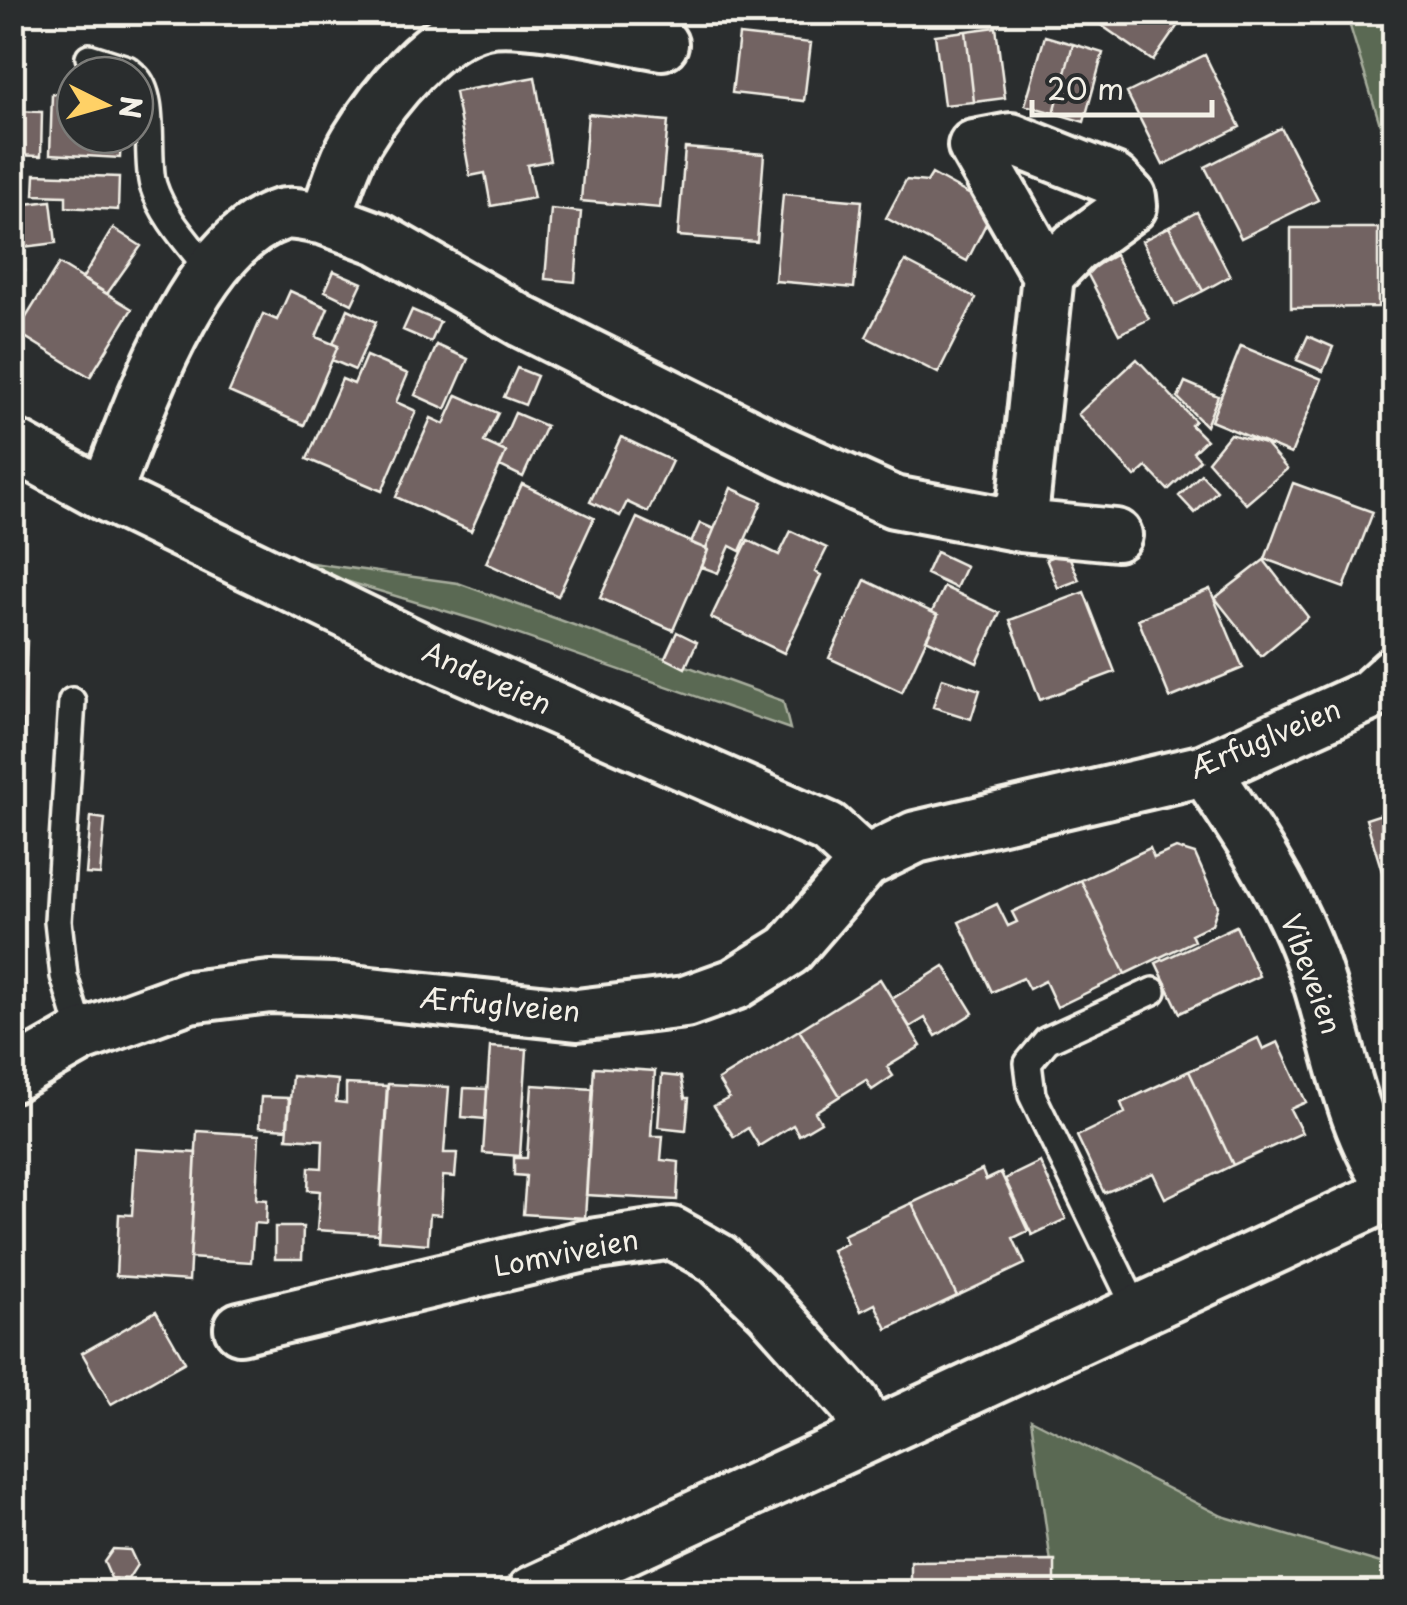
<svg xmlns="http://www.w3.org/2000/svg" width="1407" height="1605" viewBox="0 0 1407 1605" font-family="'Playpen Sans',sans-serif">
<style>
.green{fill:#5a6952;stroke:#a7ad9d;stroke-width:2.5}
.building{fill:#726362;stroke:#f4f1e8;stroke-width:2.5}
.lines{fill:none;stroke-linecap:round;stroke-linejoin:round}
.service-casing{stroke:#f4f1e8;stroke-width:32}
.minor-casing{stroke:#f4f1e8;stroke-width:58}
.service{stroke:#2a2d2e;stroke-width:25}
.minor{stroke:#2a2d2e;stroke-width:50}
.labels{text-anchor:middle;stroke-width:8;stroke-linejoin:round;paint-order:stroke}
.street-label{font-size:28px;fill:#f4f1e8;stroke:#2a2d2e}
</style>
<rect width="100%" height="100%" fill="#2a2d2e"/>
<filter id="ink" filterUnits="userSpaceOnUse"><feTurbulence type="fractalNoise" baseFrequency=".01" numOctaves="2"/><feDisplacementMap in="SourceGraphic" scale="20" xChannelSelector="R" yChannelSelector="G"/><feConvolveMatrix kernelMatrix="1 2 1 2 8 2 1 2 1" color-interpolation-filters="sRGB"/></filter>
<g filter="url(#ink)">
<path class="green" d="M1346,13H1394V170Z
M147,521L297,561L458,583L783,701L790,729L482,622Z
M1031,1419L1222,1516L1394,1567V1592H1055Z"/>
<path class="building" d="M1090,12H1187L1153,61L1088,16Z
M996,27L1005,98L974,102L966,31Z
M966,31L974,102L944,105L935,35Z
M739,35L811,43L804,101L732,93Z
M1045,36L1073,44L1054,113L1025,105Z
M1073,44L1103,53L1084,122L1054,113Z
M1205,55L1240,127L1163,165L1127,93Z
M535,77L550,161L527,165L534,198L491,206L485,173L470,176L455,92Z
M52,94L75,95V135H121L120,158L50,154Z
M12,97L13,111L42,112L41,156L12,155Z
M588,114L668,121L660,208L581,201Z
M1281,128L1318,200L1241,238L1205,167Z
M685,148L764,154L757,242L678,236Z
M35,174L119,177L118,210L66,207V196L34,195Z
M932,174L994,208L967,261L886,218L906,180L927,182Z
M12,190H15L17,205L51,201L56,243L23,247L25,271L12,272Z
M783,194L862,201L854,288L775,281Z
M551,209L581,212L575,282L545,279Z
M1197,212L1230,276L1203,291L1169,227Z
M1169,227L1203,291L1175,305L1142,241Z
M113,228L141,246L107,294L82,279Z
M1291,228H1378V307L1291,308Z
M1115,255L1149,319L1119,334L1086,271Z
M905,261L976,298L938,373L866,337Z
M59,264L132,309L90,377L17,332Z
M334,271L362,283L352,304L325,291Z
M290,291L328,308L316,337L338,346L304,425L229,392L263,314L277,320Z
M348,309L376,322L355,370L332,360L338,346L333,344Z
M412,310L440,322L431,342L403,330Z
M1308,336L1333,347L1323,371L1297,360Z
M437,345L468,359L446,409L415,395Z
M1241,346L1322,379L1291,454L1211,421Z
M366,356L408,374L396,402L416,411L382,491L307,459L342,379L354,384Z
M1137,359L1195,421L1191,425L1206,440L1193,452L1200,460L1168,490L1146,467L1135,477L1078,414Z
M517,368L537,376L525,405L504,397Z
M1185,382L1218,396L1206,426L1178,398Z
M457,395L498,413L484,442L506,452L471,531L396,497L431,418L444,424Z
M515,413L546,426L523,477L500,466L506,452L499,449Z
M1230,434L1265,444L1287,469L1246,504L1208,461Z
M621,437L672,461L648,512L627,502L620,516L590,502Z
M1201,474L1217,491L1195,513L1179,496Z
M1293,483L1373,512L1344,588L1265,559Z
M522,484L594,518L558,596L486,563Z
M731,488L762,502L740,551L730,546L718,573L702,567L708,550L706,549Z
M637,518L708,550L673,630L600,598Z
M700,523L714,529L706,549L691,543Z
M791,531L827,548L815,572L821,575L784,653L711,618L748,540L779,555Z
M1067,551L1079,580L1058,588L1046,559Z
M936,552L966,566L956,588L926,574Z
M1264,560L1308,617L1261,656L1215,598Z
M865,580L938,615L902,692L829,658Z
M944,587L1000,613L977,663L926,639L938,615L932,612Z
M1210,589L1243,668L1170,698L1138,619Z
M1084,592L1115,672L1040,700L1010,620Z
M677,632L697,642L685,668L665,658Z
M12,640L27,641L17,927H12Z
M942,678L980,690L971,719L933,707Z
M1394,810V904H1392L1366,819Z
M91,817L105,819L100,875L86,874Z
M1150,848L1154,858L1176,848L1195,854L1218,906L1212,924L1191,934L1194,941L1125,974L1081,880Z
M1081,880L1125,974L1057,1007L1045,981L1029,989L1023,978L992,992L959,922L997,904L1008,926L1017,922L1012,912Z
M1236,926L1259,976L1180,1013L1156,963Z
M944,966L973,1013L936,1036L925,1018L910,1027L892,999Z
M880,979L921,1046L887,1067L893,1076L872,1090L866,1080L840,1096L799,1030Z
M799,1030L840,1096L815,1112L821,1122L799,1135L793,1125L759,1146L748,1128L734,1137L714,1106L729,1098L718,1080Z
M1258,1038L1263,1049L1278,1042L1306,1102L1290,1109L1302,1133L1233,1165L1189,1071Z
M490,1047L527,1049L520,1156L483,1153Z
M594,1067L655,1071L651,1136H663L661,1160L679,1162L677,1200L586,1195Z
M1189,1071L1233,1165L1165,1198L1153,1173L1104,1193L1077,1136L1125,1113L1121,1103Z
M662,1075L681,1077L685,1098H689L686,1130L658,1127Z
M292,1076L338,1080L336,1102L346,1103V1084L387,1086L378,1234L317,1230L320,1191L308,1190L309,1167L322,1168L323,1140L287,1138Z
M388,1084L449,1087L444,1153H457L455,1177L443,1176L441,1215L430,1214L428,1244L378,1240Z
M532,1085L593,1089L585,1218L523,1214L526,1176L514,1175V1158H527Z
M464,1088L487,1089L485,1119L462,1117Z
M261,1097L289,1098L287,1129L259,1127Z
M197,1131L259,1135L256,1199L267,1200L266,1224L254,1223L251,1262L190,1258Z
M136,1149L196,1153L189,1281L116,1276L119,1214L132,1215Z
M1040,1162L1066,1219L1032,1235L1005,1179Z
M982,1170L986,1180L1001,1173L1028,1231L1013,1238L1025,1264L957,1296L912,1203Z
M912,1203L957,1296L887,1329L875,1304L861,1311L832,1250L847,1243L843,1235Z
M275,1227H303L302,1259H275Z
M156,1311L185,1362L111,1404L82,1353Z
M113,1549L130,1550L137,1565L128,1579L111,1578L104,1562Z
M1055,1561V1592H911V1562Z"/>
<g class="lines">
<g class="service-casing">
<path id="service" d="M89,57L127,69L134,75
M135,76C157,95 145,157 153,185C163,217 190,245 210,271
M72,701L58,921L64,976L82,1036
M1137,1311L1032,1095L1028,1063L1047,1040L1153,991"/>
</g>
<g class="minor-casing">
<path id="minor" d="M662,44C620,37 524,14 485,22C434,33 383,97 357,140C343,163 335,194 325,219C312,217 292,211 280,215C193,243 136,416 105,495L434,655L828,828L865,862
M325,219L379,239L523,322L779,450L894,502L1021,526L1116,535
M12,444L105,495
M1021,526L1048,275L974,146L1011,139L1114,180L1130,197L1131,206L1075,247L1048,275
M1205,770C1242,826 1280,881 1305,943C1338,1023 1343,1116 1394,1188
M12,1076L82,1036L189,997L270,987L333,989L577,1015L685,1002L735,984L789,950L865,862L916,837L1205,770L1370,695L1394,673
M240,1328L584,1246L672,1233L718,1259L769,1308L854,1403L869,1435
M533,1592L1373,1202L1392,1186"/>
</g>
<use href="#service" class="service"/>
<use href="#minor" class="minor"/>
</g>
</g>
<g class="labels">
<g class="street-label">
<text transform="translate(487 678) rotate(24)" y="10">Andeveien</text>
<text transform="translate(1265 739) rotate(-23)" y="10">Ærfuglveien</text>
<text transform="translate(1311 974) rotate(70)" y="10">Vibeveien</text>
<text transform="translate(500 1005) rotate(5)" y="10">Ærfuglveien</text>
<text transform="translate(566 1253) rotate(-11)" y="10">Lomviveien</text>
</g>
</g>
<rect width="1407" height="1605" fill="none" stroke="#2a2d2e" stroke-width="50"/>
<rect x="25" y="25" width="1357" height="1555" fill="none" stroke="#f4f1e8" stroke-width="4" filter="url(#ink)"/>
<g transform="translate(105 105) rotate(95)"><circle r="48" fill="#2a2d2e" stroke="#7b7b78" stroke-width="2.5"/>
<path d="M0-8L18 38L0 25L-18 38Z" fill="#ffd166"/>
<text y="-15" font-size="28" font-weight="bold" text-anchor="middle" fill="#f4f1e8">N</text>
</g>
<path d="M1032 100v15h180v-15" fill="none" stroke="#f4f1e8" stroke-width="5"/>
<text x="1047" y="100" font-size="30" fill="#f4f1e8" stroke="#2a2d2e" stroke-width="8" paint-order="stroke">20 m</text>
</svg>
